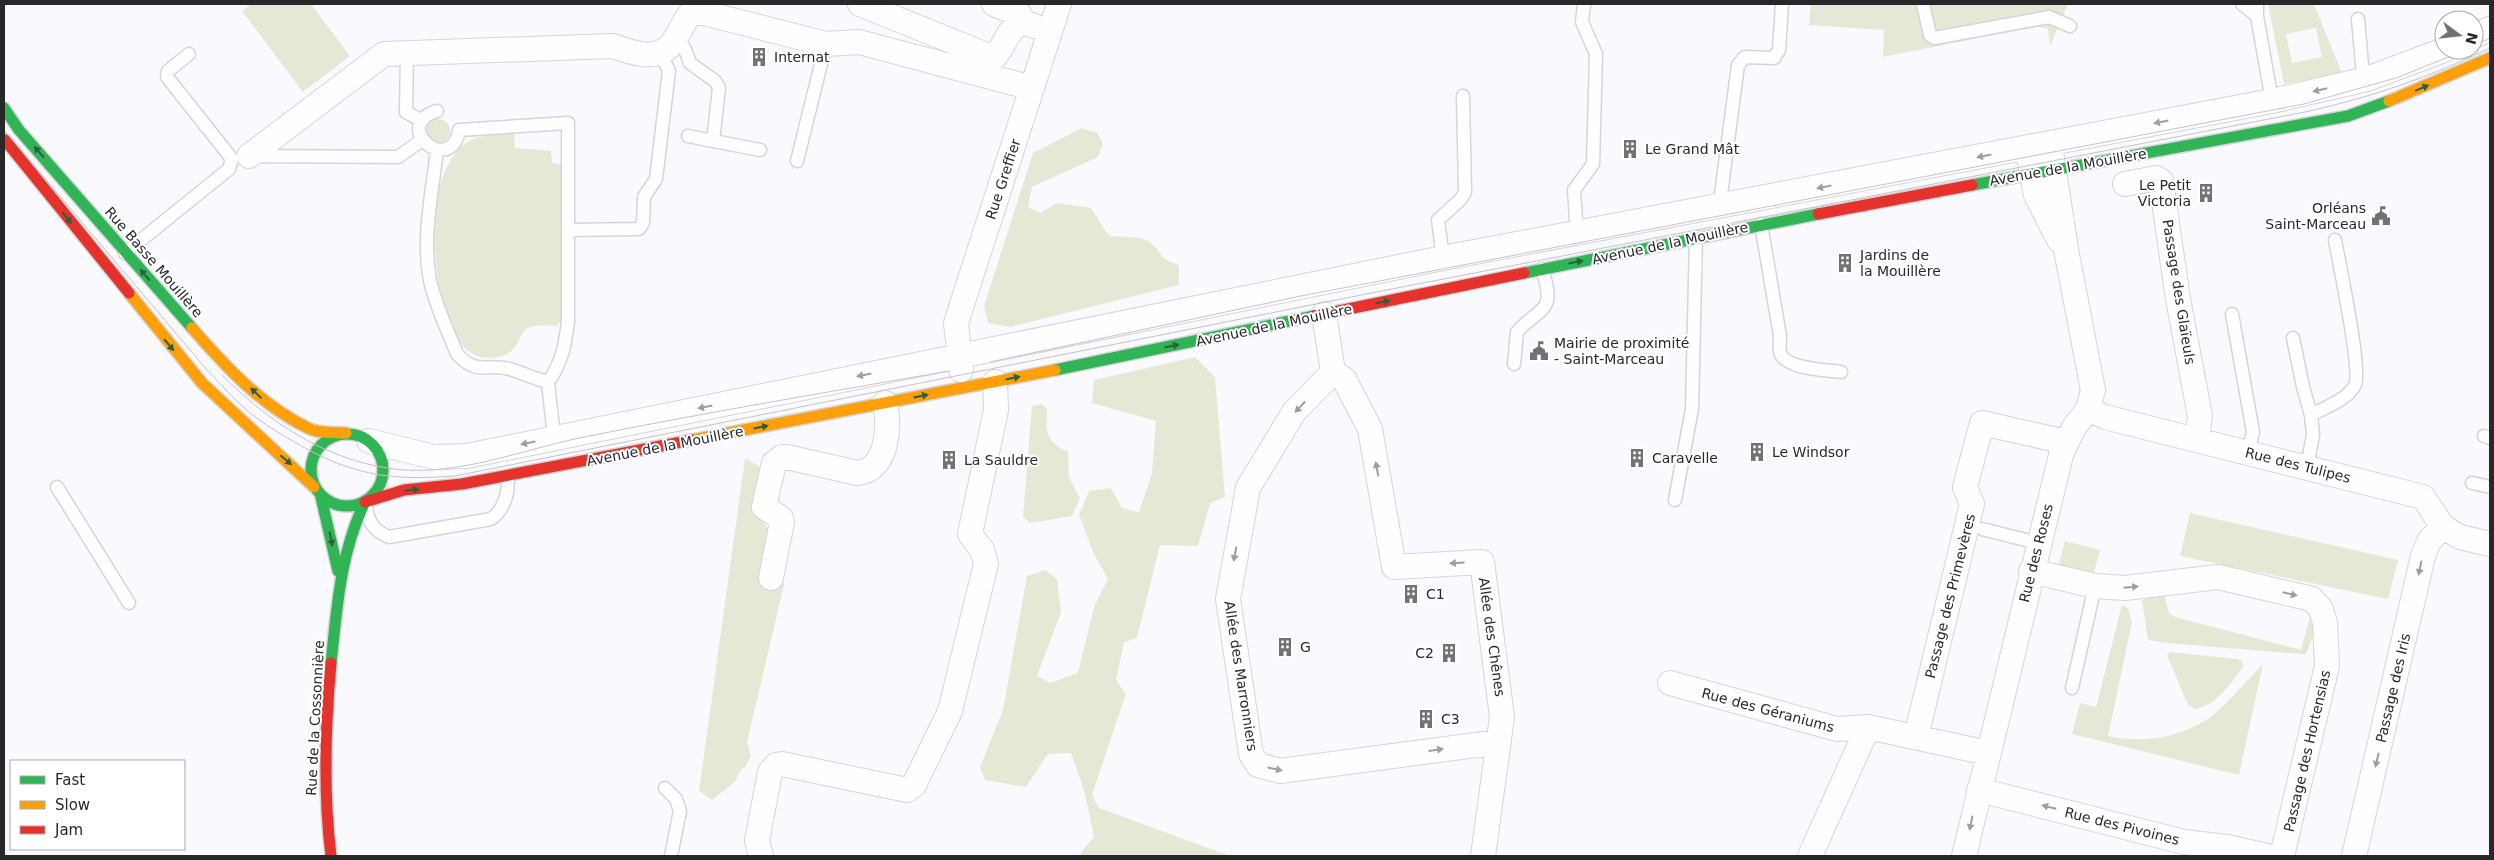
<svg xmlns="http://www.w3.org/2000/svg" width="2494" height="860" viewBox="0 0 2494 860" font-family="'DejaVu Sans',sans-serif">
<style>
.green{fill:#e6e8d6;fill-rule:evenodd}
.lines{fill:none;stroke-linecap:round;stroke-linejoin:round}
.lane-casing{stroke:#d4d5d8;stroke-width:15}
.street-casing{stroke:#d4d5d8;stroke-width:26}
.fast-casing{stroke:#d4d5d8;stroke-width:14}
.slow-casing{stroke:#d4d5d8;stroke-width:14}
.jam-casing{stroke:#d4d5d8;stroke-width:14}
.lane{stroke:#fefeff;stroke-width:12}
.street{stroke:#fefeff;stroke-width:24}
.fast{stroke:#30b455;stroke-width:11}
.slow{stroke:#ff9f0a;stroke-width:11}
.jam{stroke:#e5322d;stroke-width:11}
.tram{stroke:#c4c4c4;stroke-width:1}
.oneway{fill:#2b603c}
.oneway2{fill:#9e9ea0}
.labels{text-anchor:middle;stroke-width:4;stroke-linejoin:round;paint-order:stroke}
.poi-label{font-size:14px;fill:#28282b;stroke:#fff;text-anchor:start}
.street-label{font-size:14px;fill:#28282b;stroke:#fff}
</style>
<rect width="100%" height="100%" fill="#fafafe"/>
<path class="green" d="M251,4H311L350,56L303,92L242,11Z
M1811,4H2068L2050,46L2048,29L2036,26L1883,57L1884,30L1809,25Z
M2268,4H2314L2342,73L2284,84ZM2316,28L2322,57L2292,63L2286,34Z
M426 131a12 12 0 1 1 24 0a12 12 0 1 1-24 0Z
M1082,128L1097,133L1103,144L1098,157L1032,187L1028,207L1040,213L1057,203L1091,208L1109,236C1122,237 1142,235 1152,244C1166,256 1155,257 1179,265V285L1010,327L988,323L984,306L1033,153Z
M514,133L515,148L551,151L552,163L564,165L562,319L557,326C546,326 533,323 524,331C521,334 519,340 517,344C510,357 494,360 480,357C438,346 430,239 436,204C438,186 447,161 460,148C474,134 494,134 514,133Z
M1195,357L1215,377L1225,497L1210,503L1198,546L1160,545L1137,638L1124,642L1116,680L1126,694L1092,795L1099,808L1230,856H1080L1081,852L1094,837L1084,790L1071,753L1048,754L1026,787L985,780L980,767L1003,710L1027,576L1045,570L1057,579L1061,612L1037,676L1050,683L1078,673L1094,607L1108,579L1094,554L1079,515L1089,491L1111,488L1122,508L1139,512L1152,473L1156,421L1092,403L1094,380Z
M1042,404L1047,409C1046,434 1046,441 1068,452L1069,478L1080,498L1072,516L1030,523L1023,517L1032,406Z
M745,458L762,468L759,517C775,535 783,561 784,585L747,742L751,756L746,766L740,771L735,782L712,800L699,791Z
M2190,513L2398,560L2388,599L2180,556Z
M2065,541L2100,550L2092,580L2057,572Z
M2164,594L2169,613L2175,617L2301,650L2311,612L2316,628L2306,654H2301L2167,643L2148,640L2142,600Z
M2122,605L2128,608L2132,622L2108,736C2144,743 2173,739 2205,721C2220,712 2249,678 2263,664L2239,775L2072,734L2080,703L2096,707Z
M2171,652L2237,659L2242,661L2243,667C2231,683 2216,706 2195,709L2188,705L2168,658L2167,654Z"/>
<g class="lines">
<g class="lane-casing">
<path id="lane" d="M1923,4L1930,35L1935,38L2049,17L2070,26
M2242,4L2257,16
M2257,4V16L2272,101
M2358,19L2362,65L2367,79
M675,36L685,49L690,63L715,81L719,88L713,141
M407,52L406,112L422,121
M437,111C389,125 451,178 459,130L568,123V322C565,345 562,363 548,382L554,438
M688,136L760,150
M437,150C432,194 421,241 431,285C437,308 448,332 457,354C477,376 487,363 510,369C523,373 535,379 548,382
M252,156L398,157L422,140
M797,161L826,44
M1721,206L1720,202L1738,65L1745,57L1774,58L1779,50L1782,4
M1761,224L1780,336C1780,341 1779,347 1780,352C1784,369 1826,370 1841,372
M569,230L639,229L643,223L644,197L656,179L669,71L660,52
M1577,233L1574,190L1593,164L1596,54L1582,22L1584,4
M125,253L229,169L232,159L167,77L168,71L189,54
M1443,258L1438,220L1461,199L1465,192L1463,96
M2232,314L2253,432L2248,452
M2293,338L2303,387L2311,415L2313,435L2307,466
M1514,364L1517,332C1540,306 1557,314 1542,269
M2311,415C2326,407 2347,400 2355,385C2362,371 2339,262 2335,240
M2484,436L2490,438
M2472,483L2490,487
M57,487L129,603
M1675,500L1692,409L1696,237
M366,507C368,522 374,531 389,537L491,519C504,510 510,492 507,476
M1982,529L2038,543
M2072,688L2095,586
M665,788L676,799L680,811L671,856"/>
</g>
<g class="street-casing">
<path id="street" d="M860,4L989,56H995C1008,42 1004,32 1023,22
M994,4L1020,15L1023,22L1034,26
M2474,36L2490,29
M249,156L384,54L613,46C630,52 653,61 669,47C677,39 682,24 690,14L700,12L826,44L859,42L1032,88
M2029,157L2036,195L2059,240
M2125,184L2156,178L2161,181L2178,299L2200,416L2197,440
M1324,314L1333,372L1344,379L1370,429L1394,567L1482,562L1502,717L1483,856
M961,370L956,323L1059,4
M1333,372L1294,412L1248,488L1228,599L1251,754L1258,765L1280,771L1499,742
M2088,409L2105,417L2423,497L2443,527L2460,537L2490,544
M369,441L434,457L467,456L1443,258L2272,101L2367,79L2444,50
M2031,571L2095,586L2125,588L2218,577L2312,599L2321,609L2325,623L2327,666L2282,856
M771,578L782,522L781,518L764,507L774,463L782,457H787L857,473C888,471 890,426 885,403
M1670,683L1837,729L1868,727L1988,753
M1916,737L1972,504L1965,487L1982,423L2066,442
M1979,790L2184,842L2227,847L2267,856
M761,856L757,841L770,772L776,765L782,764L907,790L914,785L950,711L986,564L982,550L970,534L996,410L995,382
M1810,856L1868,727
M1964,856L2061,455L2073,429L2088,409L2093,390L2067,255L2051,152
M2354,856L2423,556L2429,541L2443,527"/>
</g>
<g class="fast-casing">
<path id="fast" d="M4,108L19,130L192,328
M1972,185L2348,116L2389,101
M1524,273L1818,214
M1055,370L1314,316
M311 470a36 36 0 1 1 72 0a36 36 0 1 1-72 0Z
M321,497L338,571
M331,663C337,608 340,553 365,502"/>
</g>
<g class="slow-casing">
<path id="slow" d="M2389,101L2490,58
M129,293L202,383L314,487
M192,328C225,366 262,406 308,428C319,434 334,432 346,433
M692,440L1055,370"/>
</g>
<g class="jam-casing">
<path id="jam" d="M5,140L129,293
M1818,214L1972,185
M1314,316L1524,273
M365,502L404,490L462,484L692,440
M331,856C323,791 325,728 331,663"/>
</g>
<use href="#lane" class="lane"/>
<use href="#street" class="street"/>
<use href="#fast" class="fast"/>
<use href="#slow" class="slow"/>
<use href="#jam" class="jam"/>
<path class="tram" d="M2474,46L2490,38
M4,130L207,370C218,381 229,394 241,405C256,419 274,430 291,440C350,475 388,481 455,476L1356,296L2305,112C2369,98 2431,77 2490,48
M990,362L1301,296L2304,104L2396,78L2466,50
M222,375C269,422 325,460 394,469C459,477 526,448 589,436C709,412 829,392 949,371"/>
</g>
<defs><path id="oneway-solid" d="M-6-.8H1V-3.2L6.5 0L1 3.2V.8H-6Z" transform="scale(1.25)"/></defs>
<g class="oneway">
<use href="#oneway-solid" transform="translate(2422 88) rotate(-23)"/>
<use href="#oneway-solid" transform="translate(39 152) rotate(-131)"/>
<use href="#oneway-solid" transform="translate(67 218) rotate(51)"/>
<use href="#oneway-solid" transform="translate(1576 262) rotate(-11)"/>
<use href="#oneway-solid" transform="translate(145 275) rotate(-131)"/>
<use href="#oneway-solid" transform="translate(1383 302) rotate(-12)"/>
<use href="#oneway-solid" transform="translate(169 345) rotate(50)"/>
<use href="#oneway-solid" transform="translate(1172 346) rotate(-12)"/>
<use href="#oneway-solid" transform="translate(1013 378) rotate(-12)"/>
<use href="#oneway-solid" transform="translate(256 393) rotate(-137)"/>
<use href="#oneway-solid" transform="translate(921 396) rotate(-11)"/>
<use href="#oneway-solid" transform="translate(761 427) rotate(-11)"/>
<use href="#oneway-solid" transform="translate(286 460) rotate(40)"/>
<use href="#oneway-solid" transform="translate(412 490) rotate(-6)"/>
<use href="#oneway-solid" transform="translate(331 539) rotate(78)"/>
</g>
<g class="oneway2">
<use href="#oneway-solid" transform="translate(2320 90) rotate(167)"/>
<use href="#oneway-solid" transform="translate(2161 122) rotate(169)"/>
<use href="#oneway-solid" transform="translate(1984 156) rotate(169)"/>
<use href="#oneway-solid" transform="translate(1824 187) rotate(169)"/>
<use href="#oneway-solid" transform="translate(864 375) rotate(169)"/>
<use href="#oneway-solid" transform="translate(705 407) rotate(169)"/>
<use href="#oneway-solid" transform="translate(1300 407) rotate(133)"/>
<use href="#oneway-solid" transform="translate(528 443) rotate(169)"/>
<use href="#oneway-solid" transform="translate(1377 469) rotate(-100)"/>
<use href="#oneway-solid" transform="translate(1235 554) rotate(101)"/>
<use href="#oneway-solid" transform="translate(1457 563) rotate(177)"/>
<use href="#oneway-solid" transform="translate(2420 568) rotate(102)"/>
<use href="#oneway-solid" transform="translate(2131 587) rotate(-5)"/>
<use href="#oneway-solid" transform="translate(2290 594) rotate(13)"/>
<use href="#oneway-solid" transform="translate(1436 750) rotate(-8)"/>
<use href="#oneway-solid" transform="translate(2377 760) rotate(103)"/>
<use href="#oneway-solid" transform="translate(1275 769) rotate(12)"/>
<use href="#oneway-solid" transform="translate(2049 807) rotate(-166)"/>
<use href="#oneway-solid" transform="translate(1971 823) rotate(102)"/>
</g>
<defs>
<g id="building-bare" transform="scale(1.5)"><path d="M-4-6H4V6H1V3H-1V6H-4ZM-2.5-4.3h1.7v1.8h-1.7ZM.8-4.3h1.7v1.8H.8ZM-2.5-1h1.7V.8h-1.7ZM.8-1h1.7V.8H.8Z" fill="#727275" stroke="#fff" stroke-width="2.5" paint-order="stroke"/></g>
<g id="civic-bare" transform="scale(1.5)"><path d="M-.6-6.5H3V-4.5H.6V-3L4-1V1h2V6H-6V1h2V-1L-.6-3ZM-1.2 2.5V6h2.4V2.5Z" fill="#727275" stroke="#fff" stroke-width="2.5" paint-order="stroke"/></g>
</defs>
<g fill-rule="evenodd">
<use href="#building-bare" x="759" y="57"/>
<use href="#building-bare" x="1630" y="149"/>
<use href="#building-bare" x="2206" y="193"/>
<use href="#civic-bare" x="2381" y="216"/>
<use href="#building-bare" x="1845" y="263"/>
<use href="#civic-bare" x="1539" y="351"/>
<use href="#building-bare" x="1757" y="452"/>
<use href="#building-bare" x="1637" y="458"/>
<use href="#building-bare" x="949" y="460"/>
<use href="#building-bare" x="1411" y="594"/>
<use href="#building-bare" x="1285" y="647"/>
<use href="#building-bare" x="1449" y="653"/>
<use href="#building-bare" x="1426" y="719"/>
</g>
<g class="labels">
<g class="poi-label">
<text x="774" y="62">Internat</text>
<text x="1645" y="154">Le Grand Mât</text>
<text x="2191" y="190" text-anchor="end">Le Petit<tspan x="2191" dy="16">Victoria</tspan></text>
<text x="2366" y="213" text-anchor="end">Orléans<tspan x="2366" dy="16">Saint-Marceau</tspan></text>
<text x="1860" y="260">Jardins de<tspan x="1860" dy="16">la Mouillère</tspan></text>
<text x="1554" y="348">Mairie de proximité<tspan x="1554" dy="16">- Saint-Marceau</tspan></text>
<text x="1772" y="457">Le Windsor</text>
<text x="1652" y="463">Caravelle</text>
<text x="964" y="465">La Sauldre</text>
<text x="1426" y="599">C1</text>
<text x="1300" y="652">G</text>
<text x="1434" y="658" text-anchor="end">C2</text>
<text x="1441" y="724">C3</text>
</g>
<g class="street-label">
<text transform="translate(2068 167) rotate(-10)" y="5">Avenue de la Mouillère</text>
<text transform="translate(1003 179) rotate(-72)" y="5">Rue Greffier</text>
<text transform="translate(1670 243) rotate(-12)" y="5">Avenue de la Mouillère</text>
<text transform="translate(154 262) rotate(49)" y="5">Rue Basse Mouillère</text>
<text transform="translate(2179 292) rotate(81)" y="5">Passage des Glaïeuls</text>
<text transform="translate(1274 325) rotate(-12)" y="5">Avenue de la Mouillère</text>
<text transform="translate(665 446) rotate(-11)" y="5">Avenue de la Mouillère</text>
<text transform="translate(2298 465) rotate(14)" y="5">Rue des Tulipes</text>
<text transform="translate(2036 553) rotate(-76)" y="5">Rue des Roses</text>
<text transform="translate(1950 596) rotate(-76)" y="5">Passage des Primevères</text>
<text transform="translate(1492 637) rotate(82)" y="5">Allée des Chênes</text>
<text transform="translate(1241 676) rotate(81)" y="5">Allée des Marronniers</text>
<text transform="translate(2393 688) rotate(-77)" y="5">Passage des Iris</text>
<text transform="translate(1768 710) rotate(15)" y="5">Rue des Géraniums</text>
<text transform="translate(315 718) rotate(-87)" y="5">Rue de la Cossonnière</text>
<text transform="translate(2307 751) rotate(-77)" y="5">Passage des Hortensias</text>
<text transform="translate(2122 826) rotate(14)" y="5">Rue des Pivoines</text>
</g>
</g>
<rect width="2494" height="860" fill="none" stroke="#28282b" stroke-width="10"/>
<rect x="10" y="760" width="175" height="90" fill="#ffffff" stroke="#a9a9aa"/>
<rect x="20" y="776" width="25" height="8" fill="#30b455" stroke="#a9a9aa"/>
<text x="55" y="785" font-size="15" fill="#28282b">Fast</text>
<rect x="20" y="801" width="25" height="8" fill="#ff9f0a" stroke="#a9a9aa"/>
<text x="55" y="810" font-size="15" fill="#28282b">Slow</text>
<rect x="20" y="826" width="25" height="8" fill="#e5322d" stroke="#a9a9aa"/>
<text x="55" y="835" font-size="15" fill="#28282b">Jam</text>
<g transform="translate(2459 35) rotate(105)"><circle r="24" fill="#ffffff" stroke="#a9a9aa"/>
<path d="M0-4L9 19L0 12L-9 19Z" fill="#727275"/>
<text y="-8" font-size="14" font-weight="bold" text-anchor="middle" fill="#28282b">N</text>
</g>
</svg>
